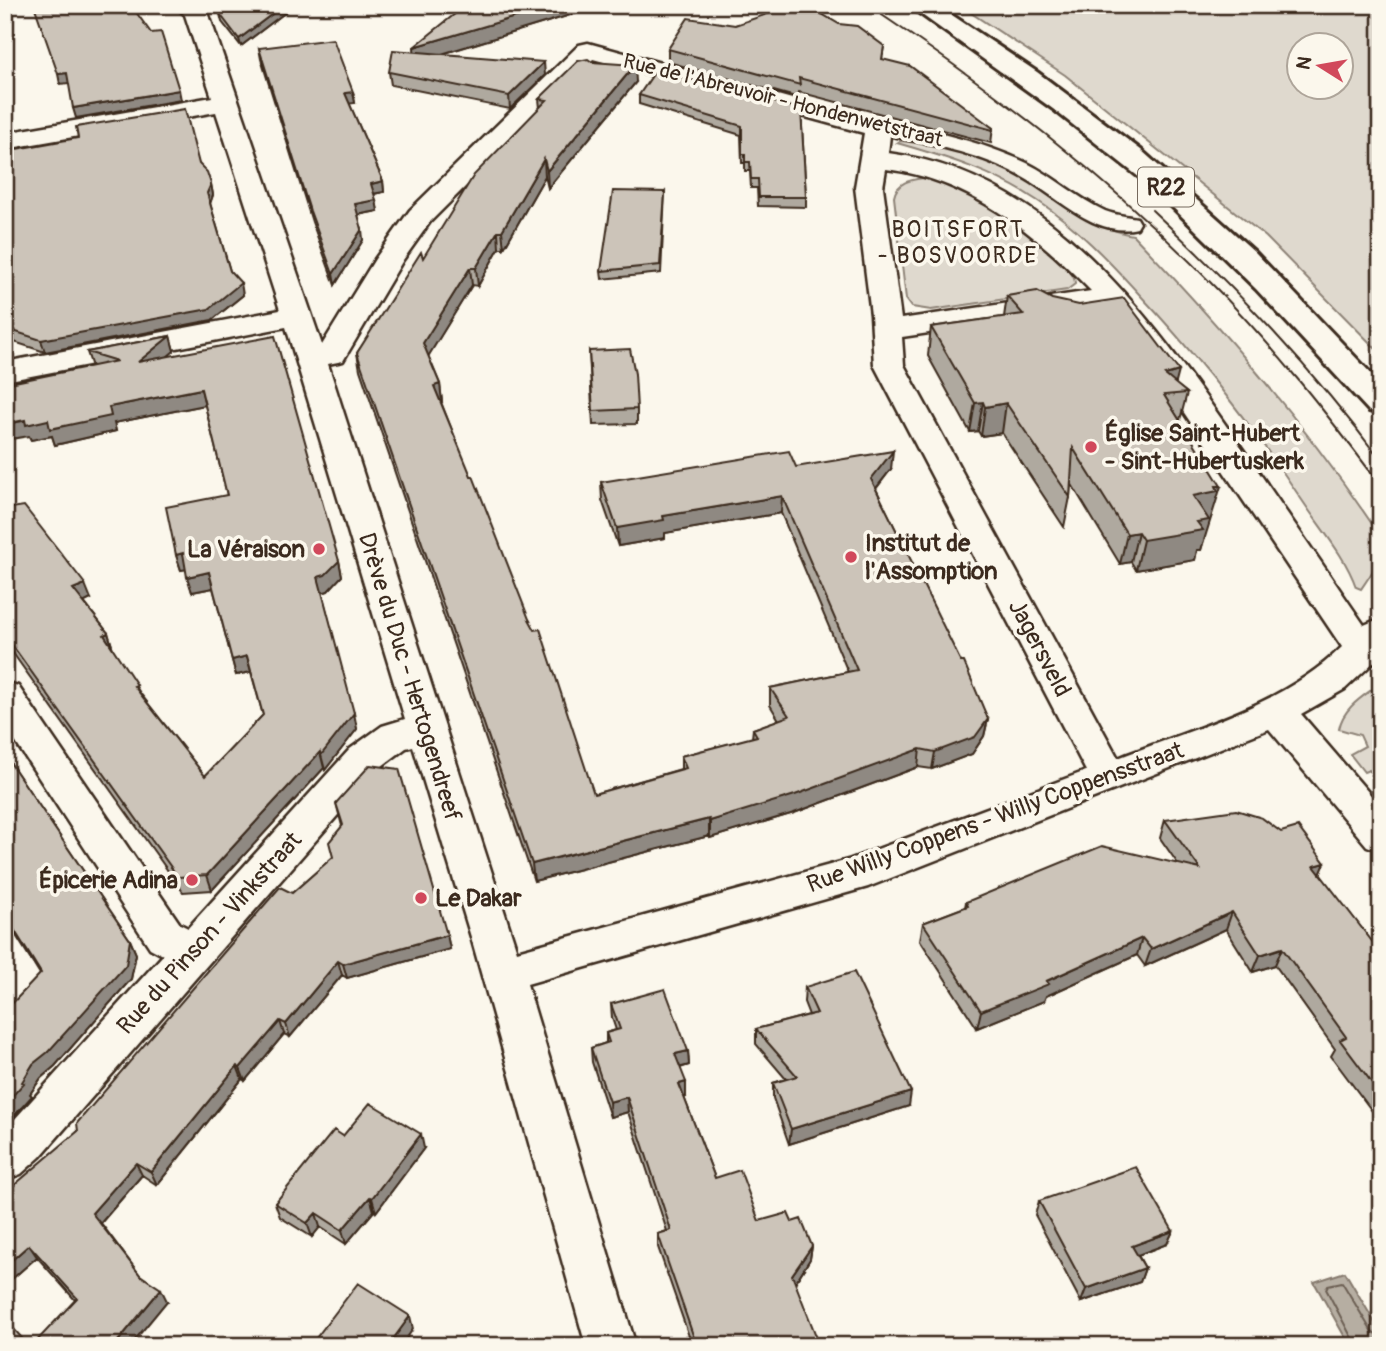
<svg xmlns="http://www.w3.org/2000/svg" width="1386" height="1351" viewBox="0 0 1386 1351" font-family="Pangolin,sans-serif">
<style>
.green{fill:#dfd9ce;stroke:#8d8276;stroke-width:2;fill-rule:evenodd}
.water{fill:#b6aea2;stroke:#85796d;stroke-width:2}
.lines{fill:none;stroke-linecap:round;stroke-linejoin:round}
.shore{stroke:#6c5f53;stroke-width:2}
.pedestrian-casing{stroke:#3b2a1e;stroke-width:5}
.minor-casing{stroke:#3b2a1e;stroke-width:5}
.primary-casing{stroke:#3b2a1e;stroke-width:6}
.pedestrian{fill:#fbf7ec;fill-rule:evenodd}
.minor{fill:#fbf7ec;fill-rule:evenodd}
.primary{fill:#fbf7ec;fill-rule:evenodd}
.tram{stroke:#3b2a1e;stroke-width:2}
.wall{fill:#afa99f;stroke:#3b2a1e;stroke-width:2}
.shaded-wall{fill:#8f8982;stroke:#3b2a1e;stroke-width:2}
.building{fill:#ccc4b9;stroke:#3b2a1e;stroke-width:2}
.poi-dot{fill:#d1495b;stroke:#fbf7ec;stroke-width:2.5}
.labels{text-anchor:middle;stroke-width:7;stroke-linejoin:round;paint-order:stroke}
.far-street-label{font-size:21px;fill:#3b2a1e;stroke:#fbf7ec}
.shield{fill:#fbf7ec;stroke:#75685c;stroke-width:2}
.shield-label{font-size:23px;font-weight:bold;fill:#3b2a1e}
.far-quarter-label{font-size:23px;letter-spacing:2px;fill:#3b2a1e;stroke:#fbf7ec}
.poi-label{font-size:24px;font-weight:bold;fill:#3b2a1e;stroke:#fbf7ec;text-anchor:start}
.street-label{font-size:24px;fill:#3b2a1e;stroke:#fbf7ec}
</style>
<rect width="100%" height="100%" fill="#fbf7ec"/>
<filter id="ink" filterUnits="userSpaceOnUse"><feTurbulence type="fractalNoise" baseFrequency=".0143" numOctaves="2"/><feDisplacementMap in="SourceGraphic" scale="14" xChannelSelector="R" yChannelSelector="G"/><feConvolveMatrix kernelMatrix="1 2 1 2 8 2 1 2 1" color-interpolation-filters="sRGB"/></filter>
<g filter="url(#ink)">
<path class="green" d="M959,5H1381V354L1266,237L1065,75ZM1298,46H1340V88H1298Z
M900,141C942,145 982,154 1019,174C1057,193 1090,229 1133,235C1220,326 1301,419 1372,524C1386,553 1378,564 1361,589L1356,587C1346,558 1323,531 1306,506C1256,431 1201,360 1139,294C1109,261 1076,226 1038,201C995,172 946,157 897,143Z
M923,178H931C944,183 959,187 972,193C991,203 1077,264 1075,284L1067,290L931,310L912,307L906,299L894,197C897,182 910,180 923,178Z
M1381,683V784L1369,770L1364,772L1350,754L1365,746L1360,735L1339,729C1343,707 1364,696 1381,683Z"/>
<path class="water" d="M1345,1272L1381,1333V1346H1350L1314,1282Z"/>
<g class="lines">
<path class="shore" d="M1356,1346L1326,1289L1328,1285L1342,1282L1372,1332L1381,1335"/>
<g class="pedestrian-casing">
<path id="pedestrian" d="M878,121C929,130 981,141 1027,163C1055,177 1077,198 1105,211C1115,215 1126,216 1137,218L1140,223L1137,228C1096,238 1058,197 1026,179C978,151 924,144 871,131L868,127L871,123Z"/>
</g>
<g class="minor-casing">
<path id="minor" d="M174,5H202L208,12L322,345L375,259L410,210L579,45L588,43L850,115L887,121L891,127L888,153C1051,174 1150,317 1237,441C1280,502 1322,564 1364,625L1381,618V652L1376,660L1345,689L1301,714L1381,807V851L1367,846L1269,729L868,887L527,984L636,1346H586L471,937L413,746L406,748L378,769L40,1157L21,1174L5,1180V1130L163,955L150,948L5,726V682L18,686L180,924L188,928L350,749L382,726L405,719L286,327L5,381V362L280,310L216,112L5,149V133L212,97L185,15ZM593,59L864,133L855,187L871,315L874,365L1086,771L848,860L517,951L328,364L343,361L403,260L430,222ZM886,169C969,179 1035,233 1091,291L901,319L883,187ZM1105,307L1162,380L1342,647C1282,706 1194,728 1118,758L904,365L902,337Z"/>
</g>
<g class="primary-casing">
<path id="primary" d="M908,5H937L1037,72L1141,150L1255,252L1381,384V414L1369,411L1256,289L1154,189L1053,109Z"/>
</g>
<use href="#pedestrian" class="pedestrian"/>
<use href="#minor" class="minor"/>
<use href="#primary" class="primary"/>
<path class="tram" d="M867,5C990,87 1107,176 1210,282C1273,345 1328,415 1381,486
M1152,210C1235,288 1313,369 1381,461"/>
</g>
<path class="wall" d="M295,5L241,46L222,22L220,14Z
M466,5H590V9L442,54L545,75L510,109L391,85L389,72L414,52Z
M804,8L884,46L882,59L993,128L991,143L799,92V98L668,62V49L735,25Z
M259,48L353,92L355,103H349L383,181L384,192L374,194L378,211L358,215L363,240L335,285L312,222L261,59Z
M592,62L636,82L548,188L545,176L504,248H499L478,286L472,285L428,356L440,384L442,402H441L594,794L681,769V756L752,738L753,729L779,720L770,705V688L848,672L781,513L665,533V538L618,546L602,500L601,482L796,467L891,469L876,489L988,719L984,736L972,754L932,769L918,767L794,813L710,838L709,836L534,881L360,370L357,353L423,258L540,108L539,99Z
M639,95L801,109L806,197V207L758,206L757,188H751L750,171H745V163H742L741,135L639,104Z
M199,164L211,184L213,195L210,203L230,271L243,295L212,320L45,352L11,341L7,329Z
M665,192L661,273L602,279L601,271Z
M1007,296L1175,384L1187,393L1180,420L1212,515L1209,521L1201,550H1197L1195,560L1136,570L1131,562L1120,564L1071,483L1070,497L1064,527L1002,433L981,436L978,431L970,432L928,356L931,327L1004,317Z
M170,336L174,351L168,356L339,561L342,576L328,591L322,593L357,729L325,770L324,768L212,890L183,892L5,642V509L91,599L84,602L108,633L113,649L140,693L205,776L263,715L251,672L236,675L213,588L192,592L186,569L181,570L176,555L227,495L205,405L114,423L116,431L55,445L52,436L31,440L29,436L92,367L87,352Z
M589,351L637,409V424L593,425Z
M5,755L130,940L136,954L131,979L55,1066L41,1078L30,1094L32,1096L5,1126L40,974L5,918Z
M336,803L447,935L450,949L347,978L342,975L290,1037L284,1034L245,1081L242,1079L157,1185L142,1175L101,1223L140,1275L167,1301L75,1300L37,1257L5,1285L78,1131L292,893L333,857L342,826Z
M1165,820L1320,875L1381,953V1123L1331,1056L1335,1049L1275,965L1253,972L1226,929L1145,966L1137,955L1046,996L1044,1001L977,1028L920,940L923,923L965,907L966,902L1178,864L1160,838Z
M805,987L909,1106L789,1144L773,1098V1083L786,1079L756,1044V1029L809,1015L804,1002Z
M611,1004L688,1051L689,1065L680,1068L686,1097H684L715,1178L759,1221L792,1222L812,1246L810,1259L795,1283L692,1345L658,1247V1234L667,1231L628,1112L610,1117L592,1062L591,1048L606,1043V1033L616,1030L612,1018Z
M343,1136L424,1148L376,1212L374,1211L346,1244L320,1227L312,1237L280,1217L275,1203Z
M1039,1201L1173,1231L1167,1244L1138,1255L1145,1268L1140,1282L1081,1302L1035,1215Z"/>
<path class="shaded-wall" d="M284,5H295L241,46L239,39Z
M556,5H590V9L415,62L414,47Z
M544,62L545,75L510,109L509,96Z
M635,65L636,82L548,188L547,171Z
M67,73L70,83L60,84L58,74Z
M179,90L181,100L76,118L73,108Z
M353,92L355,103L347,104L345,93Z
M544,159L545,176L504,248L502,231Z
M383,181L384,192L372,194L371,184Z
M211,184L213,195L210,204L207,193Z
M376,200L378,211L356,215L355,204Z
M362,229L363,240L335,285L333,274Z
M498,231L499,248L478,286L476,268Z
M470,268L472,285L426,360L423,343Z
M241,283L243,295L212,320L45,352L41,340Z
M170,336L174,351L143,377L138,362Z
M1179,371L1173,394L1165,375Z
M440,384L442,402L437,403L434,386Z
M201,389L205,405L114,423L116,431L55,445L52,436L31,440L29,436L5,440V424L109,407Z
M983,402L978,431L970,432L975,403Z
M1006,403L1002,433L981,436L985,407Z
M893,451L891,469L869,497L871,479Z
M1216,486H1221L1201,550H1197L1195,560L1136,570L1143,540L1193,496Z
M782,496L781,513L665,533V538L618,546L617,528L663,516Z
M1138,532L1131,562L1120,564L1127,534Z
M183,553L188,569L181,570L176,555Z
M339,561L342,576L328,591L321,593L318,577Z
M209,572L213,588L192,592L187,577Z
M85,584L91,599L79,605L73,589Z
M108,633L113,649L104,635Z
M247,656L251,672L236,675L232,660Z
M354,713L357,729L325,770L321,755Z
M988,719L984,736L972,754L932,769L935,752Z
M920,749L918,767L794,813L710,838V821Z
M320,752L324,768L212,890L207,875Z
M709,819V836L534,881L532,864Z
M1325,863L1318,880L1314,866Z
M1232,912L1226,929L1145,966L1151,949Z
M447,935L450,949L347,978L343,964Z
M1142,938L1137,955L1046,996L1044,1001L977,1028L981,1011Z
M130,940L136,954L131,979L55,1066L41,1078L30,1094L32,1096L5,1126V1104L33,1064Z
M1282,948L1275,965L1253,972L1260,955Z
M338,961L342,975L290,1037L286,1024Z
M280,1021L284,1034L245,1081L240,1068Z
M688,1051L689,1065L675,1069V1054Z
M237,1066L242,1079L157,1185L151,1172Z
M686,1082V1097L679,1099V1084Z
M911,1092L909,1106L789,1144L791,1129Z
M627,1097L628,1112L610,1117L609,1102Z
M421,1134L424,1148L376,1212L372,1198Z
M136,1163L142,1175L99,1225L92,1213Z
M370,1197L374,1211L346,1244L342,1230Z
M316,1213L320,1227L312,1237L307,1223Z
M1173,1231L1167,1244L1127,1259L1132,1246Z
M29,1245L37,1257L5,1285V1266Z
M812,1246L810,1259L791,1289L792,1275Z
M1145,1268L1140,1282L1081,1302L1086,1289Z
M161,1289L167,1301L130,1346H114Z
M410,1316L413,1329L401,1346H388Z"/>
<path class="building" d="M34,5H131L151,33L161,32L179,90L73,108L67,73L58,74Z
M232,5H284L239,39L220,14Z
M466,5H556L414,47Z
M794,5H800L804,8L808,6L839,24L857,26L884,46L882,59L910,66L993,128V130L799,78L800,85L668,49L688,18L735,25Z
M333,39L353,92L345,93L383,181L371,184L376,200L355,204L362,229L333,274L310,211L259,48Z
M393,50L544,62L509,96L389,72Z
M588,59L592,62L635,65L547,171L544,159L502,231H498L476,268H470L423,343L440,384L434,386L471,476H473L529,619L535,630L540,629L594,794L686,768L681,756L757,736L753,729L789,716L770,688L857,670L782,496L663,516L664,520L617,528L601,482L789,451L796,467L893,451L871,479L961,662H964L988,719L975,737L935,752L920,749L795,795L710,821L709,819L532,864L357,353L421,252L423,258L474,175L547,100L539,99L578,61Z
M656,70L801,109L806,197H759L758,179H751L750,162H745V154H742V126L639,95Z
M185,109L199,164L207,172L211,184L207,193L230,271L241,283L209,309L41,340L7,329L5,316V151L78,138L76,127Z
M613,191L665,192L660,265L601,271Z
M1037,291L1052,299L1079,305L1124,298L1179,371L1165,375L1187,393L1164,395L1221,486H1216L1218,491L1193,496L1209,520L1197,522L1203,530L1143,540L1138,532L1127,534L1073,448L1070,497L1006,403L985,407L983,402L975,403L931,327L1023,314L1007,296Z
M170,336L138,362L275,336L339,561L325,575L318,577L354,713L321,755L320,752L207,875L178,877L5,635V509L24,506L85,584L73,589L108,633L104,635L137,685L134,686L205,776L263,715L247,656L232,660L209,572L187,577L183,553L176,555L166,507L227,495L201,389L109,407L111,416L50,429L48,420L26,425L25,420L5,424V384L117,361L87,352Z
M630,349L635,374L637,409L593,411L589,351Z
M5,755L130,940L126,965L48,1052L33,1064L22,1082L24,1083L5,1104V1011L41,973L5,915Z
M370,765L399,769L447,935L343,964L338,961L286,1024L280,1021L240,1068L237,1066L151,1172L136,1163L92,1213L140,1275L161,1289L114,1346H32L77,1298L29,1245L5,1266V1193L78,1131L77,1123L280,887L292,893L333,857L329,842L343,825L336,803Z
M1236,810L1262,818L1281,832L1298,827L1325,863L1314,866L1381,953V1095L1340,1040L1346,1037L1282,948L1260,955L1232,912L1151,949L1142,938L1046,981L1049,984L981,1011L923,923L968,906L966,902L1102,846L1200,869L1165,820Z
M854,972L911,1092L791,1129L773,1083L797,1076L756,1029L817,1013L805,987Z
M665,989L688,1051L675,1054L686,1082L679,1084L715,1178L740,1170L759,1221L788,1213L792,1222L801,1219L812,1246L792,1275L820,1346H692L695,1341L658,1234L671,1230L627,1097L609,1102L591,1048L609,1042L606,1033L620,1029L611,1004Z
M370,1103L421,1134L372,1198L370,1197L342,1230L316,1213L307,1223L275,1203L334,1130L343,1136Z
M1136,1167L1173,1231L1132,1246L1145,1268L1086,1289L1039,1201Z
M358,1283L410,1316L388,1346H310Z
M5,1319L29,1346H5Z"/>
</g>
<g class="poi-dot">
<circle cx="1091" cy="447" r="7"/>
<circle cx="319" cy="549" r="7"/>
<circle cx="851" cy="557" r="7"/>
<circle cx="192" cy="880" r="7"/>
<circle cx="421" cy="898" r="7"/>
</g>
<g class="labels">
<g class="far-street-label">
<text transform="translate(783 100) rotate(14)" y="7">Rue de l'Abreuvoir - Hondenwetstraat</text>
</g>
<rect class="shield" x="1138" y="167.5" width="56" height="39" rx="5"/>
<g class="shield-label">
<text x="1166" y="195">R22</text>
</g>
<g class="far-quarter-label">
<text x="958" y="237">BOITSFORT<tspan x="958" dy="26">- BOSVOORDE</tspan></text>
</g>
<g class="poi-label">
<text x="1105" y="441">Église Saint-Hubert<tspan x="1105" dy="28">- Sint-Hubertuskerk</tspan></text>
<text x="865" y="551">Institut de<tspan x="865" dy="28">l'Assomption</tspan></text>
<text x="305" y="557" text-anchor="end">La Véraison</text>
<text x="178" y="888" text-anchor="end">Épicerie Adina</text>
<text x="435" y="906">Le Dakar</text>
</g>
<g class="street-label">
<text transform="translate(1040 648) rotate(62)" y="8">Jagersveld</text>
<text transform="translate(410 677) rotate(73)" y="8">Drève du Duc - Hertogendreef</text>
<text transform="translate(995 817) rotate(-20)" y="8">Rue Willy Coppens - Willy Coppensstraat</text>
<text transform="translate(209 933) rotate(-48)" y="8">Rue du Pinson - Vinkstraat</text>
</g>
</g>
<rect width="1386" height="1351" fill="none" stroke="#fbf7ec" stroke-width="28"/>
<rect x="14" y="14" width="1358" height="1323" fill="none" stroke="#3b2a1e" stroke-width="2.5" filter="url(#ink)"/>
<g transform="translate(1320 66) rotate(281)"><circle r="33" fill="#fbf7ec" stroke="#aea59a" stroke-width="2"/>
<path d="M0-5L12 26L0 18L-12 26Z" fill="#d1495b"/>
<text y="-10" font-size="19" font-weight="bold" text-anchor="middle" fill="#3b2a1e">N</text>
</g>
</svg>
